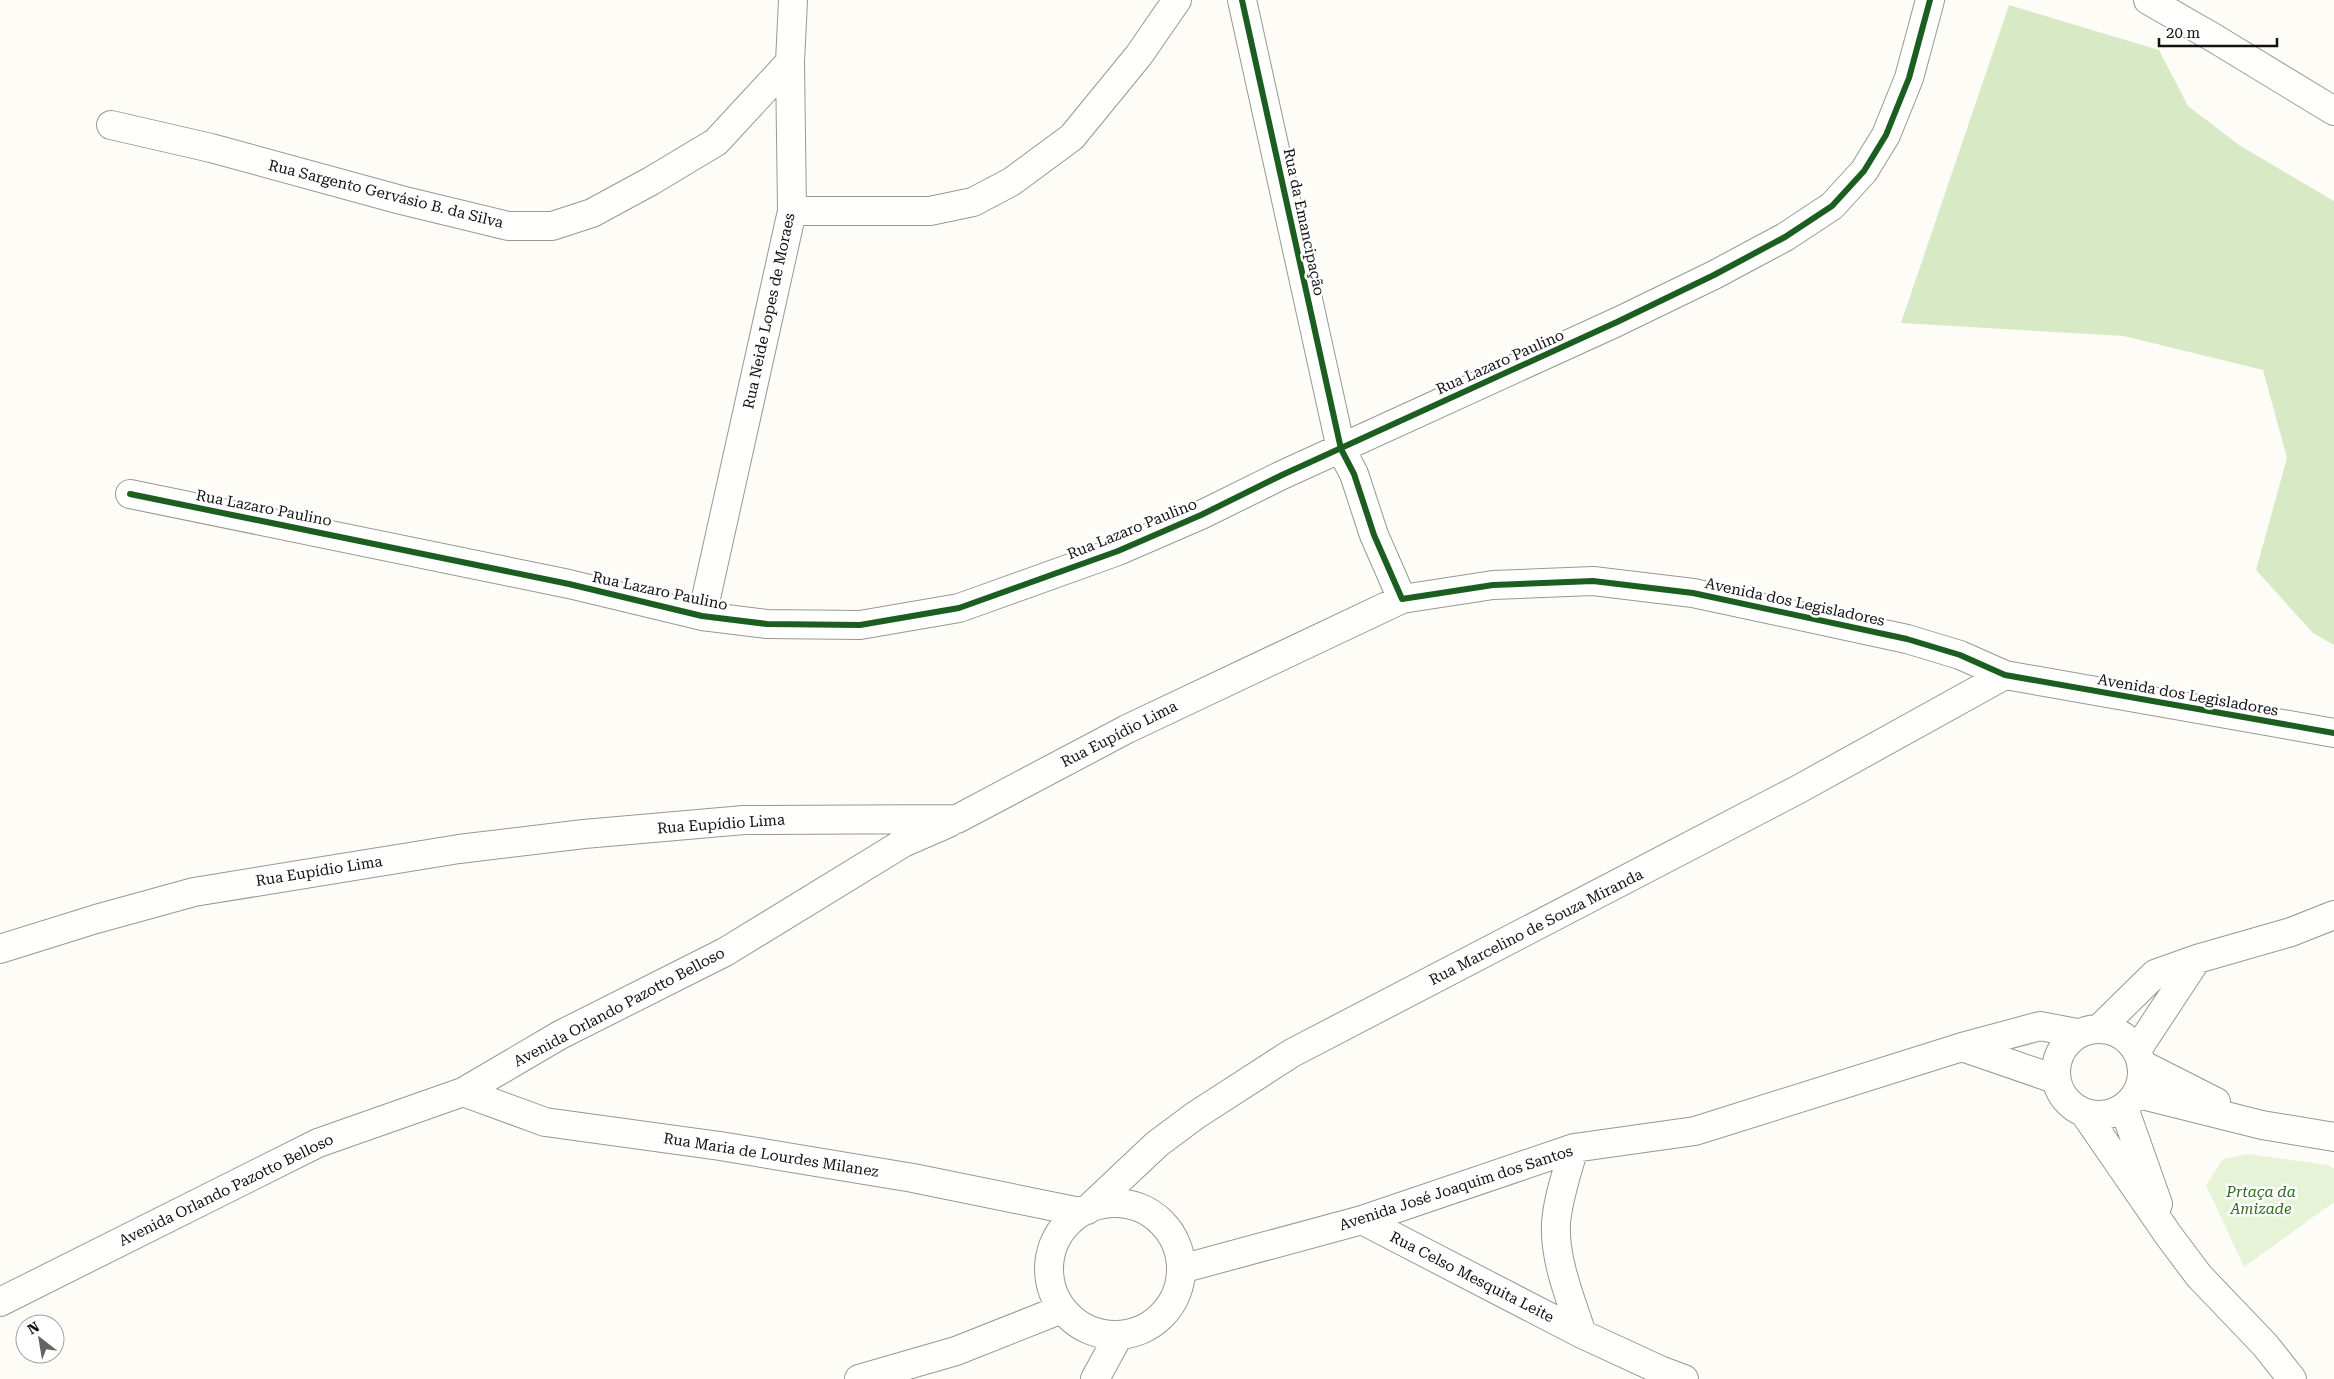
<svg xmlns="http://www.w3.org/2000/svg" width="2334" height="1379" viewBox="0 0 2334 1379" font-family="'Roboto Serif',serif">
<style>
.green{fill:#e7f3d7}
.forest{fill:#d8eac5}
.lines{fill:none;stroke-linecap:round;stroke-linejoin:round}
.minor-casing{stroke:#979795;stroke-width:30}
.minor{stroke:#fffffe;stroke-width:28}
.cycleway-casing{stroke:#fff;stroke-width:9}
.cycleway{stroke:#1b5e20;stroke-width:6}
.labels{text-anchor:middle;stroke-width:5;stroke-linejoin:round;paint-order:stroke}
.street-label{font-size:15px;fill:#111;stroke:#fff}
.park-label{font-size:15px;font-style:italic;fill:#2f6b1f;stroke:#fff}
</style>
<rect width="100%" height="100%" fill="#fdfcf7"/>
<path class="green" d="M2248,1154L2328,1165L2334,1169V1202L2244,1267L2206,1185L2223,1159Z"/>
<path class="forest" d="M2009,5L2159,50L2188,106L2239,145L2334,201V645L2313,633L2256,570L2287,458L2263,370L2124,336L1901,323Z"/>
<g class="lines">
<g class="minor-casing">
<path id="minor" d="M1242,0L1341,449L1354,474L1374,535L1402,599L1493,585L1593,581L1693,593L1907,639L1960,655L2005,675L2334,733
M2148,0L2214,38L2334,111
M111,125L211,148L401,200L508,226H552L592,213L651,181L716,142L790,62
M792,211H930L973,202L1011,182L1072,137L1139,55L1177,0
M130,494L569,584L702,616L767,624L860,625L959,608L1118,551L1201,515L1282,475L1617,322L1714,275L1785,237L1832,206L1864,171L1886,135L1909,78L1930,0
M702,616L792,211L790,62L793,0
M0,949L96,919L194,892L459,849L584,834L744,820L957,819L1127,729L1402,599
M2101,1027L2155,974L2197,959L2291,932L2334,915
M2056 1072a43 43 0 1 1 86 0a43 43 0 1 1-86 0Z
M1962,1047L2055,1079
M2137,1050L2197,959
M2143,1065L2216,1102
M463,1092L545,1122L720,1146L913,1178L1080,1212
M2138,1094L2262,1125L2334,1137
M2124,1108L2158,1204
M2085,1114L2169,1236L2199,1276L2265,1345L2292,1379
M1574,1148C1567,1172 1558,1198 1556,1223C1554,1260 1571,1300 1582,1334
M1049 1269a66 66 0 1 1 132 0a66 66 0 1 1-132 0Z
M1087,1210L1157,1144L1196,1115L1292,1053L1799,789L2005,675
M1362,1220L1582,1334L1660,1370L1684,1379
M1181,1269L1362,1220L1574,1148L1695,1131L1962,1047L2040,1026L2077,1033
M0,1302L318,1143L463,1092L560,1035L725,952L903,843L949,823
M859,1379L956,1351L1062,1309
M1095,1379L1119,1335"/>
</g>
<use href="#minor" class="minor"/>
<g class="cycleway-casing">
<path id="cycleway" d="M1242,0L1341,449L1354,474L1374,535L1402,599L1493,585L1593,581L1693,593L1907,639L1960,655L2005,675L2334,733
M130,494L569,584L702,616L767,624L860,625L959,608L1118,551L1201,515L1282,475L1617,322L1714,275L1785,237L1832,206L1864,171L1886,135L1909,78L1930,0"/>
</g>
<use href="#cycleway" class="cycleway"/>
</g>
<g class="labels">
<g class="street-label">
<text transform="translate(386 194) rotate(14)" y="5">Rua Sargento Gervásio B. da Silva</text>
<text transform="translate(1304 222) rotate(78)" y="5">Rua da Emancipação</text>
<text transform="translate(769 311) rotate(-78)" y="5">Rua Neide Lopes de Moraes</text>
<text transform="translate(1500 362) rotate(-24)" y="5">Rua Lazaro Paulino</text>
<text transform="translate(264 508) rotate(11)" y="5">Rua Lazaro Paulino</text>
<text transform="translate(1132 529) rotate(-22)" y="5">Rua Lazaro Paulino</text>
<text transform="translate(660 591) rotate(12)" y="5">Rua Lazaro Paulino</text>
<text transform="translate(1795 602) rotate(12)" y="5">Avenida dos Legisladores</text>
<text transform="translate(2188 695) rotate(10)" y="5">Avenida dos Legisladores</text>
<text transform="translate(1119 734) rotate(-27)" y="5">Rua Eupídio Lima</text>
<text transform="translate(721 824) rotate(-4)" y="5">Rua Eupídio Lima</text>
<text transform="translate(319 871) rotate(-9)" y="5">Rua Eupídio Lima</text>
<text transform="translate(1536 927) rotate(-27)" y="5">Rua Marcelino de Souza Miranda</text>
<text transform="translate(619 1007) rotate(-28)" y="5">Avenida Orlando Pazotto Belloso</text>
<text transform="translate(771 1155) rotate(9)" y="5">Rua Maria de Lourdes Milanez</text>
<text transform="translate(1456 1188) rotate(-18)" y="5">Avenida José Joaquim dos Santos</text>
<text transform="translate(226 1190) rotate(-26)" y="5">Avenida Orlando Pazotto Belloso</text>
<text transform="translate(1472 1277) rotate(27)" y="5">Rua Celso Mesquita Leite</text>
</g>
<g class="park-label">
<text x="2261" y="1197">Prtaça da<tspan x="2261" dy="17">Amizade</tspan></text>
</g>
</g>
<g transform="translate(40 1339) rotate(329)"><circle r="24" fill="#ffffff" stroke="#a0a0a0"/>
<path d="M0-4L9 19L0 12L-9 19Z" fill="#646362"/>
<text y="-8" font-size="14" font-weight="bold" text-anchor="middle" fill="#111111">N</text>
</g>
<path d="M2159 38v8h118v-8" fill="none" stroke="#111111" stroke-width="2.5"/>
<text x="2166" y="38" font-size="15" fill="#111111" stroke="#ffffff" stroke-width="4" paint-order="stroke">20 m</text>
</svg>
